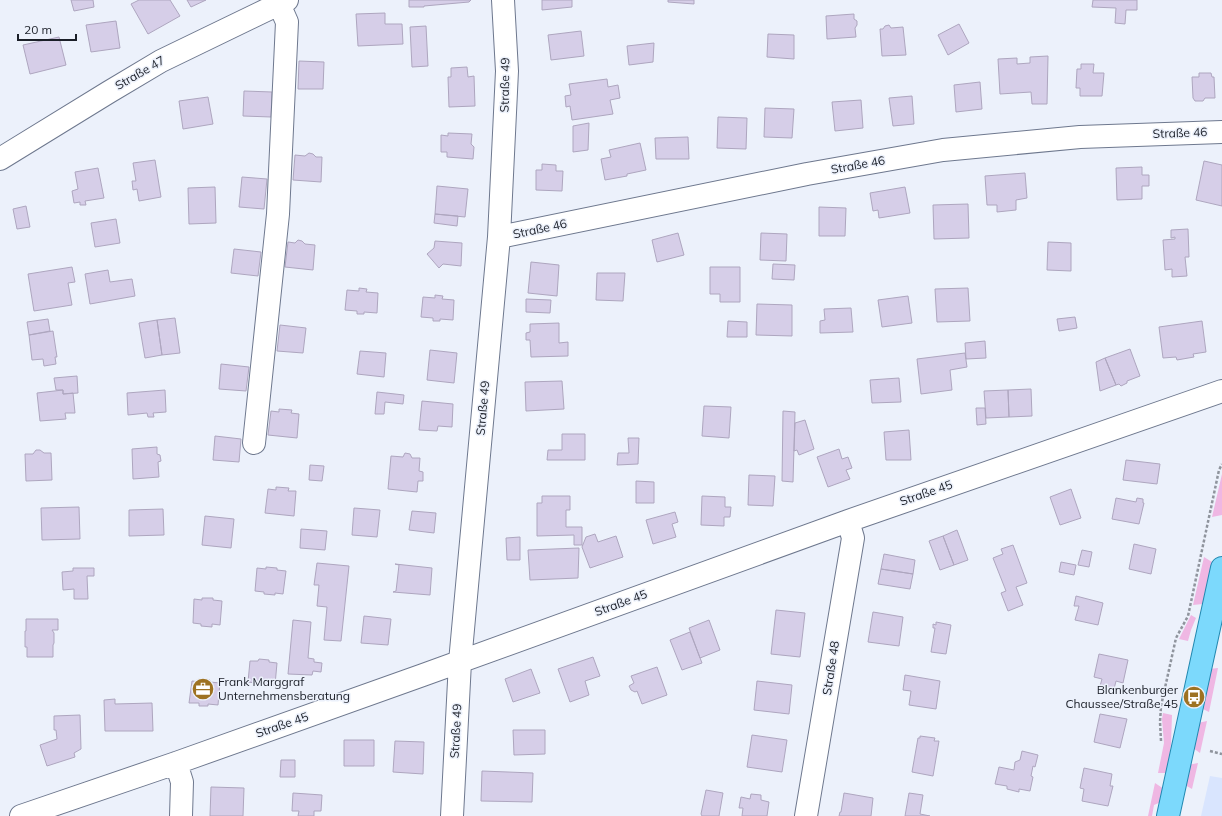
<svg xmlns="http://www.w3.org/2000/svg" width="1222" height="816" viewBox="0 0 1222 816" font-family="Mulish,sans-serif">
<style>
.built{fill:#d9e5fe}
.green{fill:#efb7e3}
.building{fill:#d6cee8;stroke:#aea6bf}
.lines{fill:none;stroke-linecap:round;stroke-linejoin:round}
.minor-casing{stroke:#6e788e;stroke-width:24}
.major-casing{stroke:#2288b0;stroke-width:24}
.path{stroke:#8f949d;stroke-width:2.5;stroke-dasharray:3 2;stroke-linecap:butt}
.minor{stroke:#fff;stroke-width:22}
.major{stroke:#7cd9fc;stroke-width:22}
.labels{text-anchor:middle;stroke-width:3;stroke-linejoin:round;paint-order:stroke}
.street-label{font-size:12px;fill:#1b1f28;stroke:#ecf1fb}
.poi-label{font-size:12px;fill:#1b1f28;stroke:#ecf1fb;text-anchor:start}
</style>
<rect width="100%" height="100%" fill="#ecf1fb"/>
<path class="built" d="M1210,776L1222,778V816H1201Z"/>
<path class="green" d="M1222,474V515L1212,517Z
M1204,557L1212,562L1203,604L1193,605Z
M1191,615L1196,618L1191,630L1188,641L1179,639Z
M1218,668L1209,712L1201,708L1209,669Z
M1163,713L1172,715L1171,744L1167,773H1158L1164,743L1162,719Z
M1207,721L1200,753L1193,748L1198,723Z
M1198,763L1192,789L1185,785L1188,765Z
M1155,783L1164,789L1161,802L1154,805L1152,816H1148Z"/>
<path class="building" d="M71,0H93L94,7L74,11Z
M139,0H170L180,16L148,34L131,4Z
M187,0H206L191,7Z
M409,0H471L469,2L424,6V7H409Z
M542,0H572V7L542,10Z
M668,0H694V4L668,2Z
M1093,0H1137V10H1126L1125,24L1115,23L1116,8L1092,7Z
M385,13V24H402L403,44L358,46L356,14Z
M854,14V19L857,21V25L855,28L856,37L827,39L826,16Z
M116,21L120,48L91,52L86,25Z
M959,24L969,43L948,55L938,35Z
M889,25L891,28L903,27L906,55L882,56L880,29H883L885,26Z
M426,26L428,66L412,67L410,27Z
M581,31L584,56L551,60L548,35Z
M768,34L794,35V59L767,57Z
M59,37L66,65L30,74L23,45Z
M654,43L653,62L629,65L627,46Z
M1048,56L1047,104H1032L1031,92L1000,94L998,59L1017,58V64L1030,63V57Z
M299,61L324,62L323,89H298Z
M1081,64H1094L1093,73H1104L1102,96H1080V88H1076L1077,69H1081Z
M467,67L468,77L474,76L475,106L449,107L448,77H451V68Z
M1199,73H1211L1212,77H1214L1215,98H1205L1203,101H1195L1193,98L1192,77H1199Z
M607,79L608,87L618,85L620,98L610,100L613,114L572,120L570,106L566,107L565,96L571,95L569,84Z
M980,82L982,109L956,112L954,85Z
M244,91L272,92L271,117L243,116Z
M912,96L914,124L893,126L889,98Z
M208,97L213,124L183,129L179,101Z
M861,100L863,128L835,131L832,102Z
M765,108L794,109L792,138L764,137Z
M718,117L747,118L746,149L717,148Z
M589,123L588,150L573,152V126Z
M448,133L472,134L471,144L474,147L473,159L447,157V152H441V135L448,136Z
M688,137L689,159H656L655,138Z
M640,143L646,170L627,174V176L605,180L601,159L611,157L609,150Z
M309,153L313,154L316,157H322L321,182L293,180L295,155L305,156Z
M155,160L161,197L139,201L137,189L133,190L132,181H136L133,163Z
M1204,161L1222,165V206L1196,200Z
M542,164L556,165V171H563L562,191L536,190V170H542Z
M1142,167V175H1149V186H1142V199L1117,200L1116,168Z
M98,168L104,198L85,201L86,205H80V202L74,203L72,191L78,189L75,172Z
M1025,173L1027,198L1016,200V210L997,212V205H987L985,176Z
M242,177L267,179L264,209L239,207Z
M437,186L468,189L465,217L435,214Z
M215,187L216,223L189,224L188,188Z
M905,187L910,213L879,218L878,210L873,211L870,193Z
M968,204L969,238L934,239L933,205Z
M26,206L30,227L17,229L13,209Z
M819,207L846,208L845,236H819Z
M435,214L458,216L457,226L434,223Z
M116,219L120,243L95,247L91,223Z
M1188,229L1189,257H1185L1187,276L1172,277V269L1165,270L1163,240L1175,239V237L1171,238V230Z
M678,233L684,255L657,262L652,240Z
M761,233L787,234L786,261L760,260Z
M298,240L302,241L305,244L315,245L313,270L285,267L288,242L295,243Z
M435,241L462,243L461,266L443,264L439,268L427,254L434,248Z
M1048,242L1071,243V271L1047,270Z
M234,249L261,252L258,276L231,273Z
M531,262L559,265L557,296L528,293Z
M773,264L795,265L794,280L772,279Z
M72,267L75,282L68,283L72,305L34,311L28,274Z
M710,267H740V302H720V294H710Z
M108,270L110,282L132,279L135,296L90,304L85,274Z
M597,273H625L623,301L596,300Z
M359,288L367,289L366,292L378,293L377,313L364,312V314H357V311L345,310L347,290L359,291Z
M968,288L970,321L937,322L935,289Z
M435,295L443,296L442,299L454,300L453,320L440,319V321H433V318L421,317L423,297L435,298Z
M908,296L912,323L882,327L878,300Z
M526,299L551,300L550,313L526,312Z
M757,304L792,305V336L756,335Z
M851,308L853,332L820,333V321L825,320L824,309Z
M1075,317L1077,328L1059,331L1057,319Z
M175,318L180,353L162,355L157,320Z
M48,319L50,331L29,335L27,322Z
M157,320L162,355L145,358L139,323Z
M728,321L747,322V337H727Z
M1202,321L1206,352L1193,354L1194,357L1177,360L1176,357L1163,358L1159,327Z
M559,323V343L568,342V356L531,357L530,340H526V333L530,332V324Z
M280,325L306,328L303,353L277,351Z
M53,331L57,357H55L56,364L44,366L43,359L32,360L29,335Z
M985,341L986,358L966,359L965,343Z
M1130,349L1140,376L1127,381V383L1121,386L1119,384L1116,385L1105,358Z
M430,350L457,353L454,383L427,380Z
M360,351L386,353L384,377L357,374Z
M965,353L967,367L950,370L952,390L921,394L917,359Z
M1105,358L1116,385L1100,391L1096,362Z
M221,364L249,367L246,391L219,389Z
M77,376L78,393L63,394V390H56L54,378Z
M899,378L901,402L872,403L870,380Z
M562,381L564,409L526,411L525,382Z
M1031,389L1032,416L1009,417L1008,390Z
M63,390V394L73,393L75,413H65L66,419L40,421L37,393Z
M165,390L166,412L153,413L154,417H148L147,413L128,415L127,393Z
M1008,390L1009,417L986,418L984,391Z
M377,392L404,395L403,404L385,402L384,414H375Z
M422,401L453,404L452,427L438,426L437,431L419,430Z
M704,406L731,407L729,438L702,436Z
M976,408H985L986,424L977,425Z
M279,409L292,410L291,413L299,414L297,438L268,435L271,411L279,412Z
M783,411L795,412L793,482L782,481Z
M805,420L814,449L799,455L797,450L794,451L795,423Z
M909,430L911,460H886L884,432Z
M562,434H585V460H547L548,450H562Z
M215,436L241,439L239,462L213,460Z
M628,438H639L638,464L617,465L618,453H629Z
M157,447V454L160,455L161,461L158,462L159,477L133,479L132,449Z
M839,449L842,459L848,457L852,468L846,470L850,479L828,487L817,457Z
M36,450H40L44,453H51L52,480L26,481L25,454H33Z
M405,453L410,454L412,458H420L419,471L423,472V481H418L417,492L388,489L391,456L403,457Z
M1126,460L1160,464L1157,484L1123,480Z
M310,465L324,466L322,481L309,480Z
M749,475L775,476L773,506L748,505Z
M636,481L654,482V503H636Z
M276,487L289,488L288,491H296L294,516L265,513L268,489L276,490Z
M1071,489L1081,518L1060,525L1050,497Z
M542,496H570V510H566V527H582V545H574V535L537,536V503H542Z
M702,496L725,497V507H731L730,517H724V526L701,525Z
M1116,498L1136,502L1137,498L1143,499V503H1144L1139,524L1112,519Z
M79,507L80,539L42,540L41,508Z
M354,508L380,510L377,537L352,535Z
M163,509L164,535L129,536V510Z
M412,511L436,513L434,533L409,530Z
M675,512L678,522L672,524L676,537L653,544L646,520Z
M205,516L234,519L231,548L202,545Z
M301,529L327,531L325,550L300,548Z
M957,530L968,560L954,565L943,536Z
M595,534L598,542L616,536L623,557L590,568L582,547L586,537Z
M943,536L954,565L940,570L929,541Z
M520,537V560H507L506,538Z
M1134,544L1156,549L1151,574L1129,569Z
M1013,545L1027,583L1016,587L1023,605L1008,611L1001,593L1006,591L993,558L1003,554L1001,549Z
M579,548L578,578L530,580L528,550Z
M1082,550L1092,552L1089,567L1078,565Z
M884,554L915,560L913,574L881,569Z
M1061,562L1076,565L1074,575L1059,572Z
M317,563L349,566L341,641L324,640L327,607L317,606L319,585H314Z
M395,564L432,568L430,595L393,592L396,591L399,565Z
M266,567L277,568V570L286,571L283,594L275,593V595L264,594V592L255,591L257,568L266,569Z
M73,568H94V576H87L88,599H74V589L63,590L62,572L73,571Z
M881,569L913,574L910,589L878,584Z
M1076,596L1103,603L1098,625L1075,620L1079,606H1074Z
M202,598H213V600L222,601L220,625L212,624V627L201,626V624L193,623L194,599L202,600Z
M776,610L805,613L800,657L771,654Z
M873,612L903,617L899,646L868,642Z
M364,616L391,619L388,645L361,643Z
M26,619H58V630H52L54,633V643L53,645V657H27V647H25V631H26Z
M293,620L311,622L308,658L314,659V662L322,663L321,672L313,671L312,675L288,674Z
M709,620L720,650L700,658L689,628Z
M936,622L951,625L946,654L931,652L935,628H933V624L936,625Z
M690,632L702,663L682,670L670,640Z
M1099,654L1128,660L1123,683L1116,681L1114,689L1100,686L1102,679L1094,677Z
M593,657L600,676L585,681L589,695L570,702L558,669Z
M259,659L269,660V662L277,663L275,685L267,684V686L256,685V683L248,682L250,661H258Z
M657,667L667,695L642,704L637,691L635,692L631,690L629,686L634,683L631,676Z
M531,669L540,693L513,702L505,679Z
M905,675L940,681L936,709L909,705L911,691L903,690Z
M202,679L210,680V682L220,683L218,705L208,704V706H199V703H189L192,681L201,682Z
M757,681L792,685L789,714L754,710Z
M115,699V704L152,703L153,731H105L104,700Z
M1100,714L1127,719L1120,748L1094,742Z
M80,715L81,749L74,753L75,757L47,766L40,745L57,739L56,730H54V716Z
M513,730H545V754L514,755Z
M752,735L787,740L782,772L747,767Z
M920,736L935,738L934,741H939L933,776L912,772L918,738H920Z
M344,740H374V766H344Z
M395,741L424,742L423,774L393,772Z
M1022,751L1038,755L1035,767L1033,766L1031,776L1033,777L1030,791L1019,789V792L1007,789V786L995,784L999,767L1014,770L1015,762L1020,760Z
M281,760H295V777H280Z
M1084,768L1112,774L1110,786H1113L1108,806L1082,801L1084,789L1080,788Z
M482,771L533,773L532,802L481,801Z
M211,787L244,788L243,816H210Z
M706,790L723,793L719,816H702L701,814Z
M293,793L322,795L321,811H314V816H298L299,811H292Z
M844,793L873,798L871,816H839L840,812H841Z
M909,793L923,795L920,814L930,816H905Z
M751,794L761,795V800L769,802L767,816H742L743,808H739L741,797L750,799Z"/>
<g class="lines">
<g class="minor-casing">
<path id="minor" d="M0,159L109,92L161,61L287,0
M499,237L807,174L943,150L1080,137L1222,132
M254,443L278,214L287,22L279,4
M176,763L182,782L181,816
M21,816L176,763L423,675L848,521L1222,391
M452,816L460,662L499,237L507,71L503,0
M806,816L853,538L848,521"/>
</g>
<g class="major-casing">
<path id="major" d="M1168,816L1222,568"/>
</g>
<path class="path" d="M1158,690L1171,693
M1161,741L1160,722L1161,706L1176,638L1188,616L1219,470L1222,464
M1210,751L1222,754"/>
<use href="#minor" class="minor"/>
<use href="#major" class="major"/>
</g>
<defs>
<g id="office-disc" transform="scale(1.15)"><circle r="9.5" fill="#9e7222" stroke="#ecf1fb"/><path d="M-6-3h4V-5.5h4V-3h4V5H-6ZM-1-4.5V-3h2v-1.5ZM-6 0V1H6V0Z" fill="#fff"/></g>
<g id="bus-disc" transform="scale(1.15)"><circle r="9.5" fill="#9e7222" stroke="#ecf1fb"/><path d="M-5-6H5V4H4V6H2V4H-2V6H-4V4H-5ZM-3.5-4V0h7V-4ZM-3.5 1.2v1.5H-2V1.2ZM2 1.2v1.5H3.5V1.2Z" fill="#fff"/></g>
</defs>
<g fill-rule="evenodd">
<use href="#office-disc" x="203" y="689"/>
<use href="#bus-disc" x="1194" y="697"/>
</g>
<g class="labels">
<g class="street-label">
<text transform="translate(140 73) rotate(-30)" y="4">Straße 47</text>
<text transform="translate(505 85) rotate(-89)" y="4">Straße 49</text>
<text transform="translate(1180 133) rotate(-2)" y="4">Straße 46</text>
<text transform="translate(858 165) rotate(-10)" y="4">Straße 46</text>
<text transform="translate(540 229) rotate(-12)" y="4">Straße 46</text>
<text transform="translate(483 408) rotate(-85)" y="4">Straße 49</text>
<text transform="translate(926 493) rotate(-19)" y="4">Straße 45</text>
<text transform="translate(621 603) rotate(-20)" y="4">Straße 45</text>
<text transform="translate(831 668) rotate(-81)" y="4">Straße 48</text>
<text transform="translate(282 725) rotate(-19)" y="4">Straße 45</text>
<text transform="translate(456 731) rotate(-87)" y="4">Straße 49</text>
</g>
<g class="poi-label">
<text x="218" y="686">Frank Marggraf<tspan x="218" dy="14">Unternehmensberatung</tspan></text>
<text x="1178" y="694" text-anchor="end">Blankenburger<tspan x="1178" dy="14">Chaussee/Straße 45</tspan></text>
</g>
</g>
<path d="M18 34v6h58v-6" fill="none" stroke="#1b1f28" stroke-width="2"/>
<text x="24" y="34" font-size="12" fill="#1b1f28" stroke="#ecf1fb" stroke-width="3" paint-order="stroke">20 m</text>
</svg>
